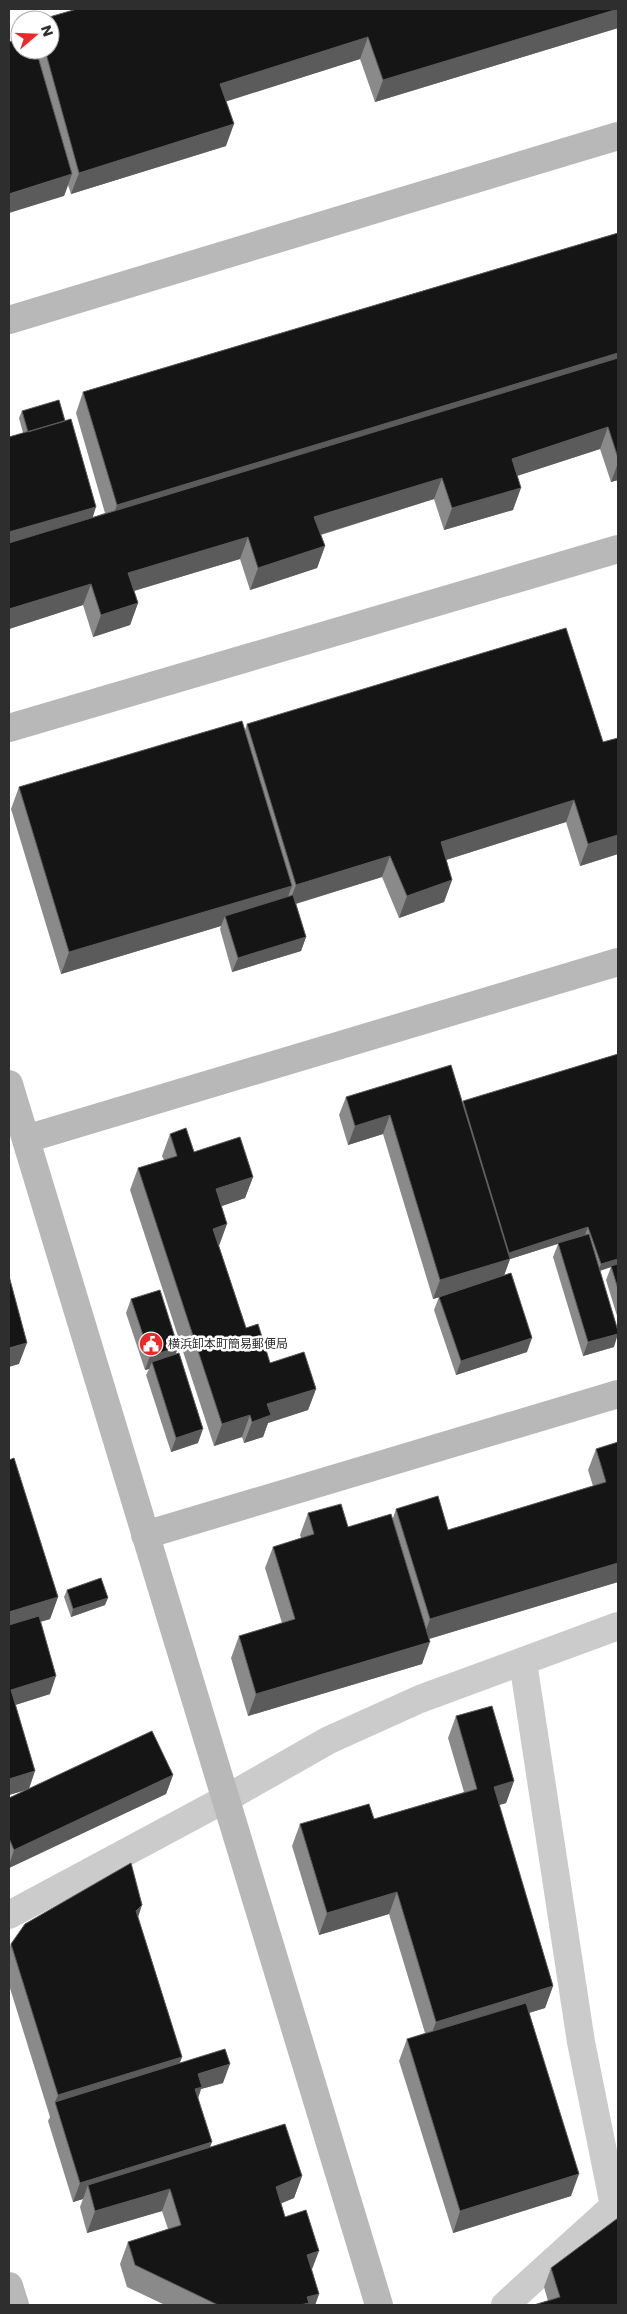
<svg xmlns="http://www.w3.org/2000/svg" width="627" height="2314" viewBox="0 0 627 2314" font-family="Poppins,'Noto Sans JP',sans-serif">
<style>
.lines{fill:none;stroke-linecap:round;stroke-linejoin:round}
.street{stroke:#cbcbcb;stroke-width:28}
.secondary{stroke:#b8b8b8;stroke-width:28}
.wall{fill:#8a8a8a}
.shaded-wall{fill:#5b5b5b}
.building{fill:#151515;stroke:#5b5b5b}
.labels{text-anchor:middle;stroke-width:5;stroke-linejoin:round;paint-order:stroke}
.poi-label{font-size:12px;fill:#2e2e2e;stroke:#fff;text-anchor:start}
</style>
<rect width="100%" height="100%" fill="#fff"/>
<g class="lines">
<path class="street" d="M9,1915L227,1798L329,1740L420,1699L618,1626
M505,2305L614,2206L581,2042L523,1662"/>
<path class="secondary" d="M9,320L618,136
M9,728L618,549
M9,1084L379,2305
M26,1139L618,962
M145,1535L618,1394
M9,2286L15,2305"/>
</g>
<path class="wall" d="M618,9V28L375,102L360,59L226,101V146L71,194L68,185L64,196L20,50H50Z
M618,233V480L611,482L600,449L517,476L513,510L444,530L434,499L321,535L325,546L317,568L250,590L240,559L134,591L138,603L130,625L93,637L83,605L9,629V437L23,433L19,418L22,411L93,517L105,513L76,413L83,392Z
M247,724L603,742L618,738V854L580,866L566,822L446,860L452,880L444,902L399,918L382,877L296,904L306,937L301,951L232,972L220,929L221,926L61,974L11,809L19,787L245,730Z
M618,1054V1319L606,1280L611,1267L600,1271L614,1347L583,1356L553,1257L558,1244L510,1259L504,1276L527,1352L456,1375L434,1310L439,1297L433,1299L383,1134L348,1145L339,1115L346,1097L463,1102Z
M170,1134L194,1152L253,1177L245,1198L221,1206L219,1246L246,1328L270,1363L316,1389L308,1410L268,1423L263,1437L244,1443L242,1437L214,1446L130,1190L138,1168L164,1160L162,1156Z
M131,1299L178,1347L176,1354L198,1443L171,1452L146,1375L149,1369L145,1370L126,1313Z
M618,1442V1582L429,1639L422,1664L248,1716L231,1658L239,1636L282,1623L265,1568L273,1547L301,1538L300,1535L308,1513L348,1527L393,1518L396,1509L448,1530L593,1486L588,1470L596,1449Z
M9,1460L58,1597L50,1619L40,1622L50,1694L15,1705L29,1789L173,1775L166,1794L9,1868V1798L26,1790L9,1795Z
M67,1590L105,1605L71,1617L64,1597Z
M456,1716L514,1781L506,1803L499,1805L553,1986L545,2008L529,2013L571,2196L453,2233L399,2061L407,2039L425,2033L389,1914L319,1935L292,1846L300,1824L374,1819L464,1792L448,1738Z
M138,1917L182,2057L179,2064L223,2083L201,2089L198,2099L209,2147L302,2176L294,2198L281,2203L285,2217L312,2270L319,2294L315,2305H165L127,2287L120,2264L128,2242L168,2229L162,2211L87,2233L80,2207L83,2199L73,2202L48,2121L50,2117L9,1985V1949L11,1944Z
M551,2268L618,2305L548,2301L544,2287Z"/>
<path class="shaded-wall" d="M618,9V28L375,102L383,80Z
M368,37L360,59L212,106L220,84Z
M234,124L226,146L71,194L79,173Z
M72,174L64,196L9,213V194Z
M618,353V372L109,526L117,505Z
M608,427L600,449L504,480L512,459Z
M618,463V480L611,482Z
M442,478L434,499L306,539L314,517Z
M521,488L513,510L444,530L452,508Z
M96,507L90,526L9,549V532Z
M248,537L240,559L120,595L128,573Z
M325,546L317,568L250,590L258,568Z
M91,584L83,605L9,629V609Z
M138,603L130,625L93,637L101,615Z
M574,800L566,822L433,864L441,842Z
M618,835V854L580,866L588,844Z
M390,856L382,877L288,906L296,885Z
M452,880L444,902L399,918L407,896Z
M292,886L284,907L225,916L221,926L61,974L69,952Z
M306,937L301,951L232,972L238,958Z
M390,1115L383,1134L348,1145L355,1126Z
M253,1177L245,1198L208,1211L216,1189Z
M227,1224L219,1246L213,1229Z
M588,1227L585,1235L507,1260L509,1253Z
M510,1259L503,1278L433,1299L440,1280Z
M618,1259V1265L598,1271L601,1264Z
M618,1334L614,1347L583,1356L588,1342Z
M532,1338L527,1352L456,1375L461,1361Z
M27,1343L19,1364L9,1367V1348Z
M178,1347L173,1361L152,1362L149,1369L145,1370L150,1356Z
M316,1389L308,1410L268,1423L263,1437L244,1443L252,1422L267,1404Z
M250,1415L242,1437L214,1446L222,1424Z
M203,1429L198,1443L171,1452L176,1438Z
M618,1563V1582L422,1641L430,1619Z
M58,1597L50,1619L9,1631V1612Z
M108,1598L105,1605L71,1617L73,1609Z
M430,1642L422,1664L248,1716L256,1694Z
M56,1676L50,1694L9,1707L11,1690Z
M35,1771L29,1789L9,1795V1779Z
M173,1775L166,1794L9,1868V1865L14,1850Z
M514,1781L506,1803L486,1809L494,1787Z
M397,1892L389,1914L319,1935L327,1913Z
M142,1905L135,1927L136,1911Z
M553,1986L545,2008L428,2043L436,2022Z
M182,2057L174,2078L55,2102L58,2095Z
M230,2064L223,2083L201,2089L195,2106L188,2108L198,2074Z
M212,2142L205,2160L88,2185L83,2199L73,2202L80,2183Z
M579,2174L571,2196L453,2233L460,2211Z
M302,2176L294,2198L268,2209L276,2187Z
M170,2189L162,2211L87,2233L95,2211Z
M319,2251L311,2272L307,2255Z
M319,2294L315,2305H300L307,2297Z"/>
<path class="building" d="M77,9H618L383,80L368,37L220,84L234,124L79,173L45,50H50V20H39Z
M20,38V50H36L72,174L9,194V42Z
M618,233V353L117,505L83,392Z
M618,358V458L608,427L512,459L521,488L452,508L442,478L314,517L325,546L258,568L248,537L128,573L138,603L101,615L91,584L9,609V543Z
M59,400L65,421L28,432L22,411Z
M71,419L96,507L9,532V437Z
M566,628L603,742L618,738V835L588,844L574,800L441,842L452,880L407,896L390,856L296,885L247,724Z
M242,721L292,886L69,952L19,787Z
M293,895L306,937L238,958L225,916Z
M618,1054V1259L601,1264L588,1227L509,1253L463,1101Z
M451,1065L510,1259L440,1280L390,1115L355,1126L346,1097Z
M186,1128L194,1152L240,1137L253,1177L216,1189L227,1224L213,1229L246,1328L258,1324L270,1363L304,1352L316,1389L267,1404L271,1415L252,1422L250,1415L222,1424L138,1168L177,1156L170,1134Z
M589,1234L618,1331V1334L588,1342L558,1243Z
M618,1264V1289L611,1266Z
M511,1273L532,1338L461,1361L439,1297Z
M9,1276L27,1343L9,1348Z
M160,1290L178,1347L150,1356L131,1299Z
M179,1353L203,1429L176,1438L152,1362Z
M618,1442V1563L430,1619L396,1509L438,1496L448,1530L606,1482L596,1449Z
M14,1458L58,1597L9,1612V1460Z
M341,1504L348,1527L391,1514L430,1642L256,1694L239,1636L295,1619L273,1547L314,1534L308,1513Z
M101,1578L108,1598L73,1609L67,1590Z
M39,1616L56,1676L11,1690L35,1771L9,1779V1625Z
M492,1706L514,1781L494,1787L553,1986L436,2022L397,1892L327,1913L300,1824L369,1804L374,1819L477,1789L456,1716Z
M152,1731L173,1775L14,1850L9,1838V1798Z
M131,1863L142,1905L136,1911L182,2057L58,2095L11,1944L25,1924Z
M526,2003L579,2174L460,2211L407,2039Z
M225,2049L230,2064L198,2074L202,2087L195,2089L212,2142L80,2183L55,2102Z
M285,2124L302,2176L276,2187L285,2217L306,2210L319,2251L307,2255L319,2294L307,2297L309,2303L300,2305H218L135,2265L128,2242L181,2225L170,2189L95,2211L88,2185Z
M618,2218V2305H534L560,2297L551,2268Z"/>
<defs>
<g id="civic-disc" transform="scale(1.25)"><circle r="9.5" fill="#ed2828" stroke="#fff"/><path d="M-.6-6.5H3V-4.5H.6V-3L4-1V1h2V6H-6V1h2V-1L-.6-3ZM-1.2 2.5V6h2.4V2.5Z" fill="#fff"/></g>
</defs>
<g fill-rule="evenodd">
<use href="#civic-disc" x="151" y="1344"/>
</g>
<g class="labels">
<g class="poi-label">
<text x="168" y="1348">横浜卸本町簡易郵便局</text>
</g>
</g>
<rect width="627" height="2314" fill="none" stroke="#2e2e2e" stroke-width="20"/>
<g transform="translate(35 35) rotate(71)"><circle r="24" fill="#ffffff" stroke="#ababab"/>
<path d="M0-4L9 19L0 12L-9 19Z" fill="#ed2828"/>
<text y="-8" font-size="14" font-weight="bold" text-anchor="middle" fill="#2e2e2e">N</text>
</g>
</svg>
